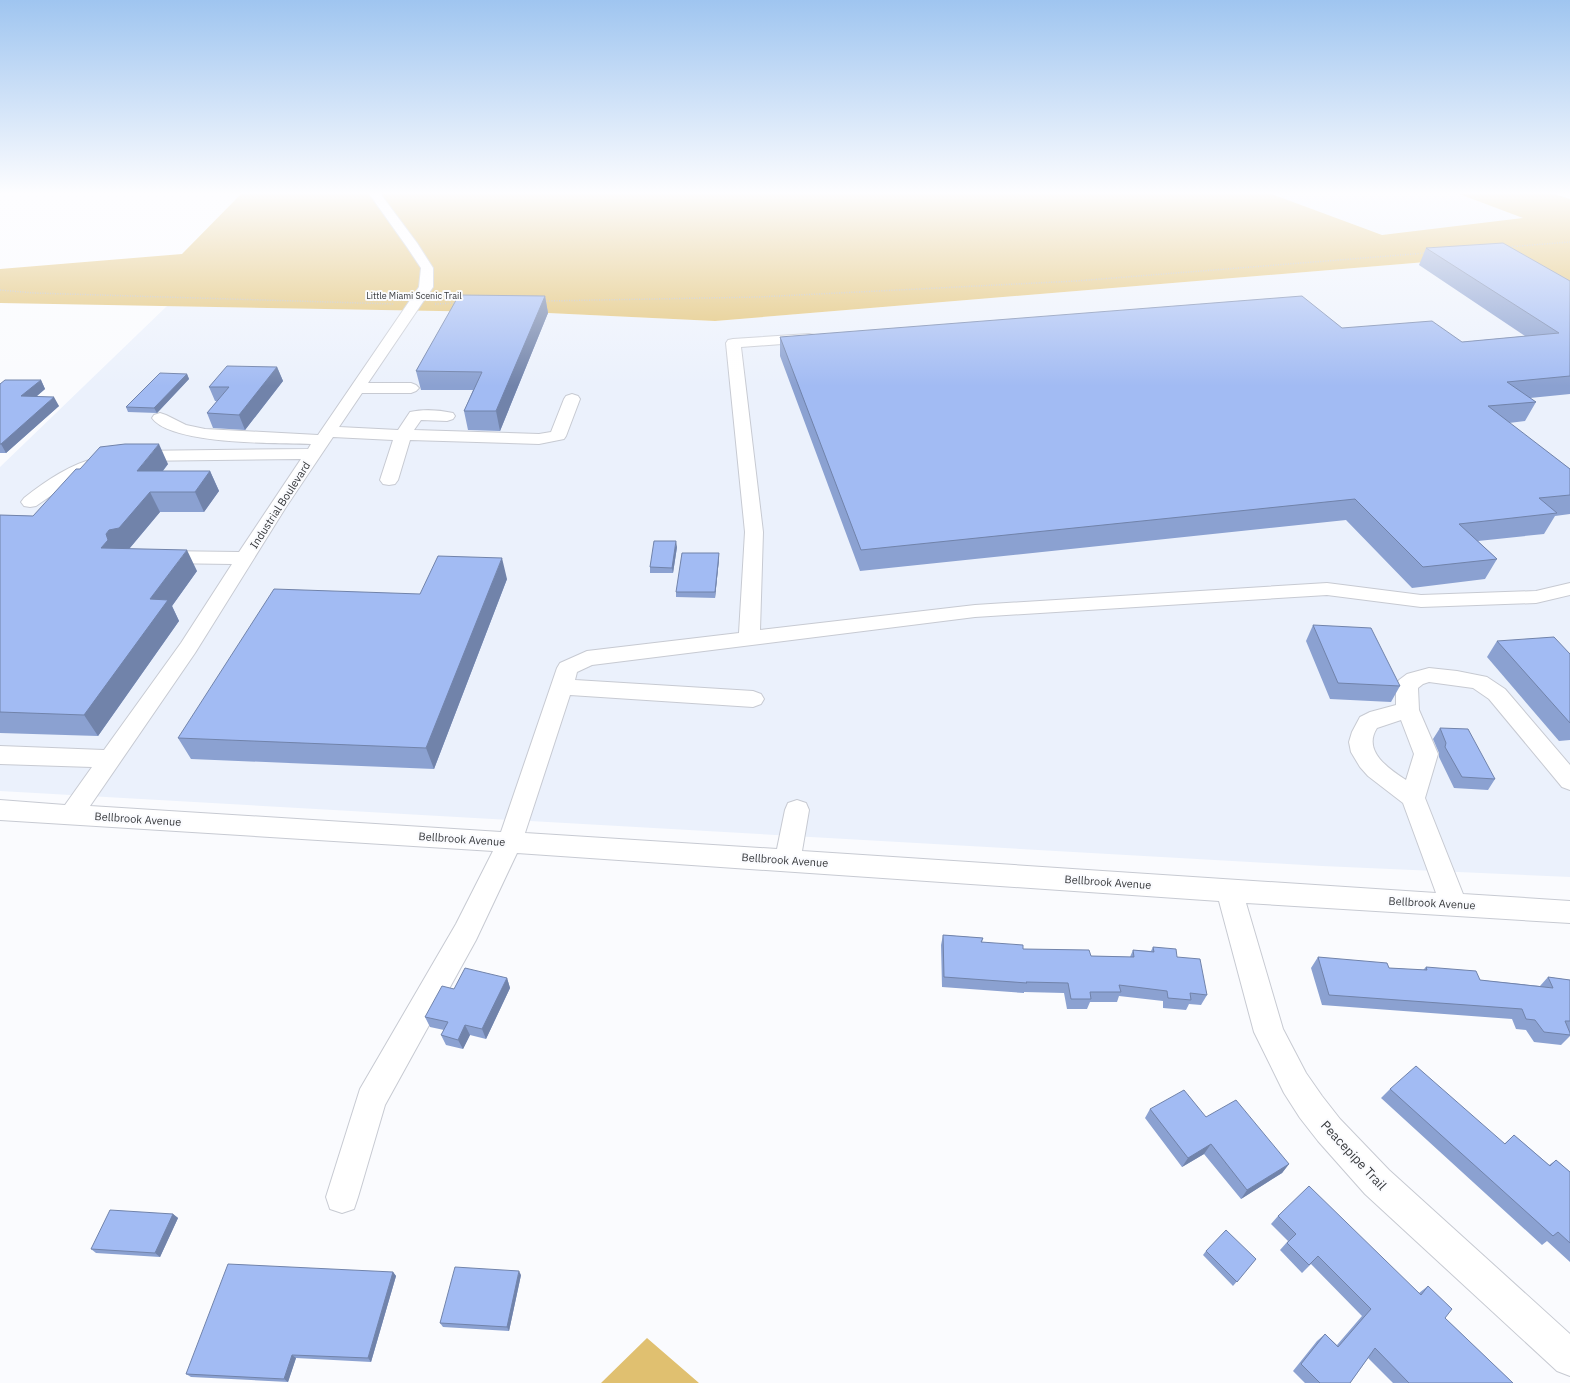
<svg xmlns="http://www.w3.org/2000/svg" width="1570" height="1383" viewBox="0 0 1570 1383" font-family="'IBM Plex Sans',sans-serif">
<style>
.built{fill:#ebf1fc}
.forest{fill:#e0c070}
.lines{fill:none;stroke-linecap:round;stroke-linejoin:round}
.minor-casing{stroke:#c7cad2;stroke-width:2}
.path{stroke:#babbbe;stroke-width:1.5;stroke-dasharray:1 1.5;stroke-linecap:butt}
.minor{fill:#fff;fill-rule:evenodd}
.wall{fill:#8ba1d1}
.shaded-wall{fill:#7183aa}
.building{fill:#a2bbf3;stroke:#7183aa}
.labels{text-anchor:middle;stroke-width:4;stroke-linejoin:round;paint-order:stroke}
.far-street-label{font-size:9px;fill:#36383b;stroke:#fafbfe}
.street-label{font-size:11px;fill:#36383b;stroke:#fafbfe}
.near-street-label{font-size:13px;fill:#36383b;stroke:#fafbfe}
</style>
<rect width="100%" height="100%" fill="#fafbfe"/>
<path class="built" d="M1223,192H1548L1570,199V231L1355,245Z
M1522,254L1570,284V877L1322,866L0,791V467L167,306L548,313L715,321Z"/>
<path class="forest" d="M243,192H1266L1382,235L1523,218L1454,192H1548L1570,199V284L1522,254L715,321L548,313L0,303V269L182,254Z
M647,1338L699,1383H601Z"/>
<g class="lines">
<g class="minor-casing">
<path id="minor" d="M368,192H379L417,243L433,268V287L368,383H411L416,385L419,388L416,391L411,393H362L339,427L398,430L410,412C423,409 440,410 453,413L455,416L453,419L447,421L421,420L414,430L539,434L551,432L564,399L566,396L572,394L578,396L580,399L566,436L564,439L539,444L410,440L398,480L395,484L389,485L383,484L380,480L393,440L333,437L286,507L195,653L90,806L501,832L557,668L560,663L587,651L739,633L745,532L726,343L728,340L733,339L809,334L814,335L816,338L814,341L809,342L741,347L763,532L760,630L975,605L1327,583L1421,595L1536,591L1570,583V595L1536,603L1421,607L1327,595L975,617L592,665L577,672L575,680L753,691L761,694L764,699L761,704L753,707L570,695L525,833L777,849L785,810L788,803L797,800L806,803L809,810L802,851L1436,893L1403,803L1368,776L1360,767L1351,752L1349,742L1352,732L1360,717L1370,712L1396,705V685L1399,680L1407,674L1429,668L1457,671L1487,677L1505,689L1570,765V790L1562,787L1489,699L1473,688L1429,682L1423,684L1418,688L1419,710L1438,754L1425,798L1463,894L1570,901V923L1246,903L1283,1029L1306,1073L1322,1096L1340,1119L1389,1170L1570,1334V1376L1557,1371L1365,1194L1318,1141L1300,1118L1284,1093L1254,1032L1219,901L517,853L476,940L385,1105L358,1197L354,1209L342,1213L330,1209L326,1197L360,1089L456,924L493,851L0,820V800L65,805L92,767L0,764V746L104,750L181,643L232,564L160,563L153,561L150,557L153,553L160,551L239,552L301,459L134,461L128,460L126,456L128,452L134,451L308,449L311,444C278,443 171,445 152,418L154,415L160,413L166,415L186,425L205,429L318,435L419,287L421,268L407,247ZM1401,720L1414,754L1406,780C1389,769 1362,751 1377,728Z
M100,457L106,458L109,462L106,466L78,477L36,506L30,507L24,506L21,502L24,498C47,480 70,464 100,457Z"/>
</g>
<path class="path" d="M1507,247L1570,242
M0,290L34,293L394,304
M544,301L759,297L1076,281L1426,253
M435,304L458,303"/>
<use href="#minor" class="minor"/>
</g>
<path class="wall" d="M1426,248L1570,281V394L1530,398L1536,402L1525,421L1509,423L1570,469V514L1555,516L1544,534L1478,541L1497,559L1485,579L1412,588L1346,520L860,571L780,356V337L1342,328L1462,342L1525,336L1419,265Z
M545,296L548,313L500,431L468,430L464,411L473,390H421L416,371Z
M277,367L283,381L245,430L213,428L207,413L217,401H215L209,387Z
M187,374L189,379L157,413L128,412L126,407Z
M41,380L45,389L36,397L59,406L6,453H0V384Z
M168,464L163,471H210L219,491L204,512H160L129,549L197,571L172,606L179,621L98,736L0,733V515L33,516L80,469Z
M677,547L673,573H650V567Z
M719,559L715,598L676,597V592Z
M507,579L434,769L191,759L178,738L420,594Z
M1313,625L1400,686L1391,702L1330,699L1306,641Z
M1497,641L1570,654V740L1559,741L1487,657Z
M1440,728L1495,779L1488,790L1454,788L1439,757V753L1433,739Z
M943,935L983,938L982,942L1023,949L1091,956L1130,957L1133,950L1151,951L1153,947L1177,957L1207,995L1201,1005L1189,1004L1186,1010L1163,1008V1001L1119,996L1117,1002H1090L1087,1009H1067L1064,993L1024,992V993L942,987L941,945Z
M1318,957L1389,968L1423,970L1426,967L1480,980L1540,986L1548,977L1570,980V1036L1561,1045L1534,1042L1526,1030L1516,1029L1512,1019L1322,1005L1311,968Z
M507,978L510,988L486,1039L470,1035L463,1049L446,1045L441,1035L444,1030L430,1027L425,1017L454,989Z
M1390,1089L1504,1144L1514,1135L1549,1165L1556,1160L1570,1172V1262L1547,1241L1542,1245L1381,1098Z
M1150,1109L1206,1117L1289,1164L1282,1173L1241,1199L1204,1154L1182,1167L1145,1118Z
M173,1214L178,1218L160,1257L96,1253L91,1249Z
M1278,1216L1419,1293L1428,1286L1445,1318L1513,1383H1393L1368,1358L1350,1383H1305L1293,1371L1317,1341L1325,1334L1337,1345L1362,1316L1311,1264L1302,1273L1280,1250L1288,1241L1271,1224Z
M1206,1251L1256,1259L1233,1286L1203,1255Z
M393,1272L396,1276L371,1362L296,1358L288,1382L191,1377L186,1374Z
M521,1275L509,1331L443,1327L440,1323Z"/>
<path class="shaded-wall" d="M545,296L548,313L500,431L496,411Z
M277,367L283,381L245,430L239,415Z
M187,374L189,379L157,413L154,408Z
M41,380L45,389L26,405L21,396Z
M54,397L59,406L6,453L1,444Z
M159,444L168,464L147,491L137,471Z
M210,471L219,491L204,512L195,492Z
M150,492L160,512L129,549L101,548L106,534L109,530Z
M676,541L677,547L673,573L672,568Z
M187,550L197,571L172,606L179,621L98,736L84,715L150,599Z
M719,553V559L715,598V592Z
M502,558L507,579L434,769L426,748Z
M507,978L510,988L486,1039L482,1029Z
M465,1025L470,1035L463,1049L458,1040Z
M1211,1144L1204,1154L1182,1167L1188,1158Z
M1289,1164L1282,1173L1241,1199L1247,1190Z
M173,1214L178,1218L160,1257L155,1253Z
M519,1271L521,1275L509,1331L507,1327Z
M393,1272L396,1276L371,1362L368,1358Z
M292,1355L296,1358L288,1382L284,1379Z"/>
<path class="building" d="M1503,243L1570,281V376L1507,382L1536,402L1488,406L1570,469V495L1539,498L1557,513L1459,524L1497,559L1423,567L1355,499L861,550L780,337L1302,296L1342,328L1432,321L1462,342L1559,333L1426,248Z
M459,295L545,296L496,411H464L482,372L416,371Z
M227,366L277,367L239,415L207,413L229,387H209Z
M160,373L187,374L154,408L126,407Z
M5,380H41L21,396L54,397L1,444H0V384Z
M125,444H159L137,471H210L195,492H150L119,528L109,530L106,534L108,540L101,548L187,550L150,599L168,600L84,715L0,712V515L33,516L76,469H80L100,447Z
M654,541H676L672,568L650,567Z
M682,553H719L715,592H676Z
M438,556L502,558L426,748L178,738L274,589L420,594Z
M1313,625L1371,628L1400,686L1338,683Z
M1554,637L1570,654V723L1497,641Z
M1440,728L1468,729L1495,779L1462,777L1445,747L1446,743Z
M943,935L983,938L981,942L1023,945V949L1089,950L1091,956L1134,957L1133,950L1154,952L1153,947L1176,949L1177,957L1200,959L1207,995L1190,993L1191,1000L1168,998L1167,991L1119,985L1121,992H1090L1091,999H1071L1068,983L1026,982L1027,983L944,977Z
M1318,957L1387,963L1389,968L1427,970L1426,967L1476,971L1480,980L1553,988L1548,977L1570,980V1021H1565L1570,1033V1035L1544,1032L1535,1020L1526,1019L1522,1009L1329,995Z
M465,968L507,978L482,1029L465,1025L458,1040L441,1035L448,1022L425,1017L442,986L454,989Z
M1416,1066L1505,1144L1514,1135L1550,1166L1556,1160L1570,1172V1243L1558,1232L1553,1236L1390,1089Z
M1184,1090L1206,1117L1236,1100L1289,1164L1247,1190L1211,1144L1188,1158L1150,1109Z
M1309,1186L1421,1295L1428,1286L1452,1309L1445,1318L1513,1383H1409L1375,1348L1350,1383H1320L1301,1364L1325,1334L1338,1347L1371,1309L1318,1256L1309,1265L1287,1243L1296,1234L1278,1216Z
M110,1210L173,1214L155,1253L91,1249Z
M1226,1230L1256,1259L1237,1282L1206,1251Z
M228,1264L393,1272L368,1358L292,1355L284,1379L186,1374Z
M455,1267L519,1271L507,1327L440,1323Z"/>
<linearGradient id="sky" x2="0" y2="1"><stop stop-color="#9fc5f0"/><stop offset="0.5" stop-color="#fdfdff"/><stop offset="1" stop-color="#fdfdff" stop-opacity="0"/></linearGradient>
<rect width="1570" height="386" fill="url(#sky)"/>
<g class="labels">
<g class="far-street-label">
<text x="414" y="299">Little Miami Scenic Trail</text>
</g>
<g class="street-label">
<text transform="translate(280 505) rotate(-57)" y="4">Industrial Boulevard</text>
<text transform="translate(138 819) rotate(4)" y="4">Bellbrook Avenue</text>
<text transform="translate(462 839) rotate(4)" y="4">Bellbrook Avenue</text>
<text transform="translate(785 860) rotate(4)" y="4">Bellbrook Avenue</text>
<text transform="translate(1108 882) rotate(4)" y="4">Bellbrook Avenue</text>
<text transform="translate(1432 903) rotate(3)" y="4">Bellbrook Avenue</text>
</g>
<g class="near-street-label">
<text transform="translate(1354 1155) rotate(47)" y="5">Peacepipe Trail</text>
</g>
</g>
</svg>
